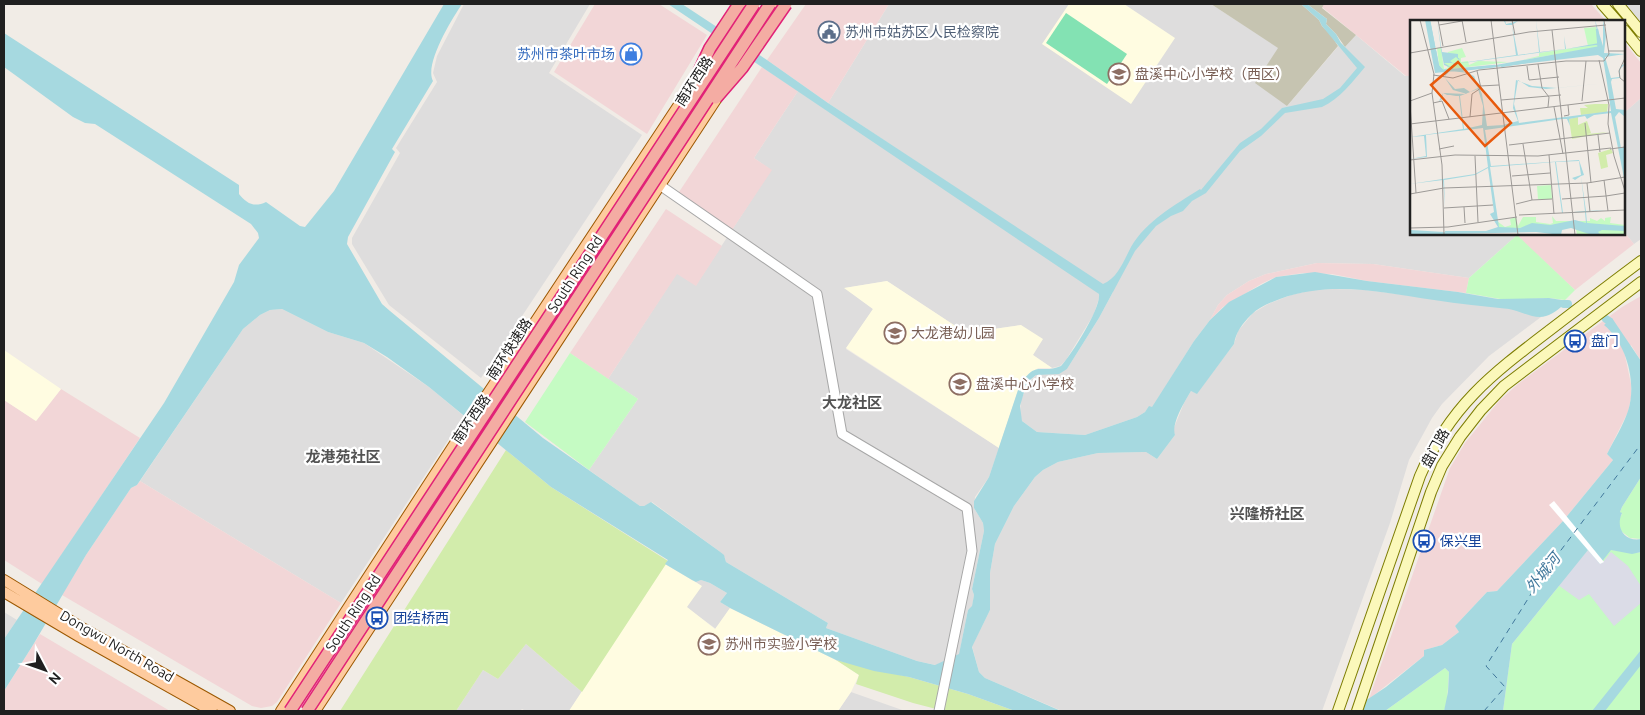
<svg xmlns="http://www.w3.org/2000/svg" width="1645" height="715" viewBox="0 0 1645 715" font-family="Ubuntu,'Noto Sans SC',sans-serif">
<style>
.residential{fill:#dedddd}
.commercial{fill:#f2d6d7}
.education{fill:#fffce1}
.construction{fill:#c6c4b1}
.grass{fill:#d2ecab}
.park{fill:#c5fbc3}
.pitch{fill:#83e2b3}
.plaza{fill:#dbdce7}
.water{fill:#a6d9e0}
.pier{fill:#fff}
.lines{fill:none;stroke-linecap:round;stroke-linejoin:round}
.canal{stroke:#a6d9e0;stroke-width:8}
.ferry{stroke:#41789c;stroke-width:1;stroke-dasharray:6 5;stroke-linecap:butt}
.tertiary-casing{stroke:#a7a7a7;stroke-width:11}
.secondary-casing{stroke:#7d7d02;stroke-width:12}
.primary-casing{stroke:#9c5800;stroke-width:12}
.tertiary{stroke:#fff;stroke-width:9}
.secondary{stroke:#fbf8ba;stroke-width:10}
.primary{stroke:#fecb9e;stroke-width:10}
.trunk-bridge-casing{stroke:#e12277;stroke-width:14;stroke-linecap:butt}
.trunk-bridge{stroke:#f4aca3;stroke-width:11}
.labels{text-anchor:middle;stroke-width:4.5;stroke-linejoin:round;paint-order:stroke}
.service-label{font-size:14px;fill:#4e5e75;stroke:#fff;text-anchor:start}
.shop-label{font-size:14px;fill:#366cbe;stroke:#fff;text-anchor:end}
.education-label{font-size:14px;fill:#785e54;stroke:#fff;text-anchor:start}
.street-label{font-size:14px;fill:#202020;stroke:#fff}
.transit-label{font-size:14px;fill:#164399;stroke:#fff;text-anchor:start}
.neighbourhood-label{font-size:15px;font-weight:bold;fill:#535353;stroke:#fff}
.water-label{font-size:15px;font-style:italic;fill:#41789c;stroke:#fff}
.inset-river{fill:none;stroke:#a6d9e0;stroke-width:2.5}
.inset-road{fill:none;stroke:#9d9a97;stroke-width:1}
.view{fill:#e8590c;fill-opacity:0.15;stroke:#e8590c;stroke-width:2.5}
.inset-edge{fill:none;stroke:#202020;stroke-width:2.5}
</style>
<rect width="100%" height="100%" fill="#f1ece6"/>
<path class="residential" d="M464,4H590L549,73L642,135L481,378L389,305L352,244V238L400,153L396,148L437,82L433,73L437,56Z
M889,4H1211L1279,48L1287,106L1341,43L1345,47L1356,35L1405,76H1411V234H1515L1517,235L1469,278L1373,264L1317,263L1266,274L1249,281L1227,295L1218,305L1210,320L1194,341L1152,408L1149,407L1145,412L1137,417L1085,435L1037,432L1022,421L1020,415L1021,400L1029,382L1036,375L1067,369L1099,318L1113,292L828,103Z
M1624,4H1641V25Z
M798,91L970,205L1097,292L1100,295L1094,314L1066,360L1060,366L1052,368L1033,355L1021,325L966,333L887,281L845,288L873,309L846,349L999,448L989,477L975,497L974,508L983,523L984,531L972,589L974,595L972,607L968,610L959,655L936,665L917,661L826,628L828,623L726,562L725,558L719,551L652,502L644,506H640L589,470L638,399L608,379L677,273L696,285L771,170L754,158Z
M1641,98V239L1634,244L1624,232V113Z
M1334,289L1366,290L1513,309L1541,317L1489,356L1442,404L1432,418L1409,460L1390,523L1322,711H1062L985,678L979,672L972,646L990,610V573L995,544L1014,506L1035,477L1043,470L1058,462L1098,453L1146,452L1157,459L1175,435L1173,430L1184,403L1191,391L1197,393L1234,344L1238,331L1253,313L1268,304L1291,295L1312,290Z
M282,309L328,332L364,343L429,387L464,416L341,603L140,481L243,329L260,315L270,310Z
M701,580L710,583L727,593L720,602L730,608L716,629L686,607L701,586L696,582Z
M4,612L17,620L4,639Z
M526,644L582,692L569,711H526L522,709L520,711H456L483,670L498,679Z
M851,692L905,711H838Z"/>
<path class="commercial" d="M595,4H659L707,35L647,134L554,72Z
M806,4H889L828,103L767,60Z
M1324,4H1591L1606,21H1411V76H1406L1322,7Z
M1624,42L1641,63V98L1624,113Z
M762,67L798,91L754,158L772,170L730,233L677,195Z
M666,209L722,246L696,286L677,274L608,379L570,353Z
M1624,232L1634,244L1575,290L1515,234H1624Z
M1317,263L1373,264L1469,278L1466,293L1367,281L1332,274L1303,273L1276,277L1261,284L1223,307L1210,320L1218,305L1227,295L1249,281L1266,274Z
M1641,296V361L1631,345L1624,351L1631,384V398L1628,412L1607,454L1613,460L1563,521L1497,591L1487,592L1455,626L1459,632L1442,645L1424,650V656L1369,699L1450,468L1465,443L1499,401L1518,384L1622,307Z
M61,389L140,438L42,584L4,560V400L36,421Z
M140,481L341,603L277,702L272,706L261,708L252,706L62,595L86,555L131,488L137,485Z
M40,634L170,711H4V691Z"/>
<path class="education" d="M1069,4H1124L1175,38L1131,104L1042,44Z
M887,281L966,333L1021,325L1043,339L1033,355L1052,368H1038L1019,387L999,448L846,348L873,309L844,288Z
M4,350L61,389L36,421L4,400Z
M665,564L702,586L687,607L715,629L730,608L836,660L859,675L851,692L838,711H569Z"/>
<path class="construction" d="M1211,4H1301L1319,20L1322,26L1331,35L1338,46L1287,106L1255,83L1278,48Z
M1307,4H1324L1322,8L1356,35L1345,47L1336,34L1326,24L1327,19Z"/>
<path class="grass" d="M506,450L551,487L668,561L582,692L526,644L498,679L483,670L456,711H340Z
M836,660L909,677L968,694L1015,711H944L913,703L856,684L859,675Z"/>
<path class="park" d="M1517,235L1575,290L1565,300L1549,298L1506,300L1466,293L1469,278Z
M570,353L638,399L589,470L525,422Z
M1641,477V539L1630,538L1621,531L1618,520L1622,514L1620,512L1622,507Z
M1588,550H1611L1636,553L1641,552V711H1503L1512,644Z
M1445,668L1449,672L1447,702L1444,711H1385Z"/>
<path class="pitch" d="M1066,13L1127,54L1107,84L1046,43Z"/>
<path class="plaza" d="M1588,550L1602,563L1611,552L1628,566L1641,586V603L1614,626L1589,594L1579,600L1558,585Z"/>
<path class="water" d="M444,4H462C452,19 424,64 433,81L392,149L395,152L348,237L347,244L382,304L390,311L543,438L640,506H644L651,502L719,551L724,555L726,562L828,623L826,628L917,661L935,665L959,654L968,610L972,606L974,595L972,589L984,531L983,523L974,508V501L989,477L1019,387C1036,358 1040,375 1061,366C1072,354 1101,308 1099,294L668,4H682L767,60L828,103L1103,284C1118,278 1124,260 1131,247C1146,221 1175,205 1200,189L1201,190L1240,143L1261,129L1282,108L1323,99L1340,88L1357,68L1322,26L1319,20L1301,4H1307L1327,19L1326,24L1336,34L1341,43L1365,67C1353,81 1340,99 1322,107L1285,113L1261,136L1240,151L1206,193L1192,201L1183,211L1171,216L1156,226L1135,251L1099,318L1067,369L1059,374L1036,375L1030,380L1025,389L1020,406L1022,421L1037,432L1085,435L1137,417L1145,412L1149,406L1152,407L1194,341L1210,320L1229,302L1276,277L1315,272L1367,281L1458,292L1498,299L1549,298L1568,301C1562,306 1554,314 1546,316C1535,320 1521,311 1509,309C1484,306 1459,304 1434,300C1381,293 1333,280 1280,299C1269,303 1259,307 1251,315C1242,324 1236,332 1234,344L1197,394L1191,391C1185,401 1171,424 1175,435L1157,459L1146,452L1098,453L1058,462L1043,470L1035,477L1014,506L995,544L990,573V610L972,647L979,672L985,678L1061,711H1015L968,694L909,677L874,671L836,660L730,608L720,602L727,593L710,583L701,580L696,582L692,580L665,564L668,560L551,487L429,387L387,357L364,343L328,332L282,309L270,310L260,315L243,329L137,485L131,488L86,555L33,645L4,691V639L164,403L234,282L239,265L259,238L258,233L251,224L95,124L85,123L73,117L4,67V33L239,185V194C246,203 254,208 266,202L300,226L305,227L334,191Z
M1612,318L1641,361V477L1622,507L1620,512L1622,513C1615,528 1625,542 1641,539V552L1632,554L1611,550L1600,564L1588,550L1512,644L1503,711H1444L1448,692L1449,672L1445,668L1385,711H1350L1386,687L1424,656V650L1442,645L1459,632L1455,626L1487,592L1497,591L1563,521L1613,460L1607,454C1614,440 1623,426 1628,411C1637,383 1627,344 1604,325Z
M1641,650V665L1605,711H1592Z"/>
<path class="pier" d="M1554,501L1604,562L1600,564L1549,505Z"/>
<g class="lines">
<path class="canal" d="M1564,304H1568
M1606,319L1609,321"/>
<path class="ferry" d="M1484,711L1505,687L1486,666L1546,570L1641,444"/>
<g class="tertiary-casing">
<path id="tertiary" d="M638,170L817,294L842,434L967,508L972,551L939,711"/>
</g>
<g class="secondary-casing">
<path id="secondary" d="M1602,4L1617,21
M1618,4L1641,32
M1624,30L1641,51
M1338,711L1420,476C1450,406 1491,375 1550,330C1580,307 1610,284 1641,261
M1357,711L1431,492L1442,466L1460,437L1481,410L1504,386L1641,282"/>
</g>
<g class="primary-casing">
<path id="primary" d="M767,22L779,4
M730,28L746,4
M4,580L84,629L230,711
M4,592L80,637L212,711
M281,711L465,428L694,82
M315,711L721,92"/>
</g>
<use href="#tertiary" class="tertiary"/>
<use href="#secondary" class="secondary"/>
<use href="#primary" class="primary"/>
<g class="trunk-bridge-casing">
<path id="trunk-bridge" d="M691,89L710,48L739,4
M716,98L742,68L786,4
M290,711L754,4
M307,711L770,4"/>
</g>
<use href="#trunk-bridge" class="trunk-bridge"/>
</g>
<defs>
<g id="civic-ring" transform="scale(1.125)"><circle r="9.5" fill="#fff" stroke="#5c6f8a" stroke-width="1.5"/><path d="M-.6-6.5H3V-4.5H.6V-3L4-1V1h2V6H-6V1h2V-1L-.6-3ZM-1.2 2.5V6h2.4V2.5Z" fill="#5c6f8a"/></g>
<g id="shop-ring" transform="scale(1.125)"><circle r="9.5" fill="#fff" stroke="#3f7fe0" stroke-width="1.5"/><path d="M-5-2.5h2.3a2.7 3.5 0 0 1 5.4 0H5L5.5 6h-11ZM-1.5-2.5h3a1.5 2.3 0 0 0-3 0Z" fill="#3f7fe0"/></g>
<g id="school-ring" transform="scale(1.125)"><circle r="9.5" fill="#fff" stroke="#8d6e63" stroke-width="1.5"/><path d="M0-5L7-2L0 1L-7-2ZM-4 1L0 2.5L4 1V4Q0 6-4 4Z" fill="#8d6e63"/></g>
<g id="bus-ring" transform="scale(1.125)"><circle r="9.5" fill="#fff" stroke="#1a4fb4" stroke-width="1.5"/><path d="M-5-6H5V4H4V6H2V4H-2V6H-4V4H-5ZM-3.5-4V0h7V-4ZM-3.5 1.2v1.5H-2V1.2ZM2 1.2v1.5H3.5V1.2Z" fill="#1a4fb4"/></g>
</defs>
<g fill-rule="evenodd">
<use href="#civic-ring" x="829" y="32"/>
<use href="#shop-ring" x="631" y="54"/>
<use href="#school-ring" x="1119" y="74"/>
<use href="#school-ring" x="895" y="333"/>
<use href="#bus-ring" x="1575" y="341"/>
<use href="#school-ring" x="960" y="384"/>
<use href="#bus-ring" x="1424" y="541"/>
<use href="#bus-ring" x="377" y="618"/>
<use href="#school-ring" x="709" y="644"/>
</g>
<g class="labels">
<g class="service-label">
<text x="845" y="37">苏州市姑苏区人民检察院</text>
</g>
<g class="shop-label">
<text x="615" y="59">苏州市茶叶市场</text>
</g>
<g class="education-label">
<text x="1135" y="79">盘溪中心小学校（西区）</text>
<text x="911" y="338">大龙港幼儿园</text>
<text x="976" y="389">盘溪中心小学校</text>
<text x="725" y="649">苏州市实验小学校</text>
</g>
<g class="street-label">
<text transform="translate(694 81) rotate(-57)" y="5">南环西路</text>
<text transform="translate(575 274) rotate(-57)" y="5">South Ring Rd</text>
<text transform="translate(509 349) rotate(-57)" y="5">南环快速路</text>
<text transform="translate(471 419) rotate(-56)" y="5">南环西路</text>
<text transform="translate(1435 448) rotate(-61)" y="5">盘门路</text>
<text transform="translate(353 613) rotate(-57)" y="5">South Ring Rd</text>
<text transform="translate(117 646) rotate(30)" y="5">Dongwu North Road</text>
</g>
<g class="transit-label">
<text x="1591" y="346">盘门</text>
<text x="1440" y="546">保兴里</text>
<text x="393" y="623">团结桥西</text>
</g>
<g class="neighbourhood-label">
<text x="852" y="408">大龙社区</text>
<text x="343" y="462">龙港苑社区</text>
<text x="1267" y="519">兴隆桥社区</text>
</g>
<g class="water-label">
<text transform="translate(1543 573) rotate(-51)" y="5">外城河</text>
</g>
</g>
<g transform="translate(1410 20)">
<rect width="215" height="215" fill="#f1ece6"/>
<path d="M185,84H198L197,92L171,95L170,88H178L174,85ZM168,97V105L177,101L181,113L177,114L198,112L162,119L159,99ZM201,129L203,133L196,135L198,147L191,149L188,133Z" fill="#d2ecab"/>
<path d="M186,7L189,27L112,40L129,36V33L178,26L174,8ZM27,28H31L34,49L38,48L34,43L38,32L52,28L56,37L51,38V42L58,41L59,45L68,41L99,42L33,50L29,45ZM141,165L142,179H128L127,166ZM142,196L146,201H180V198L187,201L191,198L195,201V198L201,197L200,203L215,205V215H167L166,209L172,210L169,202L90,210L87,201L95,207L101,205L100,199L106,197L108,206L113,197H126V202L140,204L143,203Z" fill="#c5fbc3"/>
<path d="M15,0H20L29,45L33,50L42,48L34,45L31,30L27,0L32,32L48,34V38H49L50,41L46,37L40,41L44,44L106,35L102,5H96L94,1L83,0H95L96,4L108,1L102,5L108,35L129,32L126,0L130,32L155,29L154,16L158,14L155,0L158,14L154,16L156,29L189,23L185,0L193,26V0L196,15L194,33L215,34L195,37L201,58L209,57V50L210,48L212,45L215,44L210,49V58L202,59L201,62L206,89L215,90L214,96L209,92L205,97L211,128L215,126V163L201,93L184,95L177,99L175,96L159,99L160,106L157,99H152L75,110L81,146L169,140L174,155L171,156L176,191L197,190L176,192L177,203L215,206V211L192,210L188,212L191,215H182L161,208L152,210L151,215L126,212L0,215V210L35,212L34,189L35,211H76L88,207L80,194L84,192L78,148L65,155L34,160L35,187L33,160L0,164L65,154L78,147L73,108L16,115L17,137L0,139L16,136L14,116L0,117L53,109L49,76H46L40,75H37L33,73L32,79L31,80L29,81L33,73L57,74L43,70L35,58L45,69L54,68L60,72L68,68L59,53L40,51L35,56L34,52L25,53ZM186,25L190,26L86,45L44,49L34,43H53ZM188,35L193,38L197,63L147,68L122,66L106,60L103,88L108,101L93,105L77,106L72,74L64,56L53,51ZM108,60L119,67L136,69L197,63L201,91L109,103L104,84ZM68,69L73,86L72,105L54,109L50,76ZM169,141L171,155L162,158L165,160L171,156L175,191L153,193L146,142ZM145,142L152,193L175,192L176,203L165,200L140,205L122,203L110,208L89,207L80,147Z" fill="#a6d9e0" fill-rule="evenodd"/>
<path class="inset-river" d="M19,0L24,27M25,31L28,47L33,51L85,46M91,46L189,30L187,9"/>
<path class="inset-road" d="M10,0L24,54L22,73L32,145L34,215M28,0L33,26M52,0L56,22M81,0L108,215M102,0L105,15M29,5L52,1M142,10L165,215M199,31H215M0,33L119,12L196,5M215,38L209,51L210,58L215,62M189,40L199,85L198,104L204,136L215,171M128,44L132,68L139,77L138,87M117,46L119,60L149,57M23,55L43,58L69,50L156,41H194L199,34L194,0M70,66L89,65M91,80L151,75M0,81L22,73M172,81L176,41M23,83L32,81L39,99M0,84L6,173M144,87L153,134M154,96L159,95L158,85M60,97L62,74L71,68L67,51M175,103L181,163M0,104L215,78M188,115L190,132M113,124L122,180M99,125L200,113M29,129L44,126M200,129L215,127M139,135L144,194M65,136L68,202M0,140L45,135L128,136L201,128M102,156L140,153M194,160L198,191M177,163L180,192M0,174L34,168L177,163L215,157M196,176L215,173M152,179L196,176M106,184L122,180L142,179M54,187L55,203M34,188L83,185M109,195L215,190M0,208L38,207L107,197"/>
<path class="view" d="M48,42L101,103L75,126L21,65Z"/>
<rect width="215" height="215" class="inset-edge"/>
</g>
<rect width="1645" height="715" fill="none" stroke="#202020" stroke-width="10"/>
<g transform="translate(45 670) rotate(131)" stroke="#ffffff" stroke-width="4" paint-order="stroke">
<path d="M0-4L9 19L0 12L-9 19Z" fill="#202020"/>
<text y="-8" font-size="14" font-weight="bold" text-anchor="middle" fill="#202020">N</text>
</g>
</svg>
